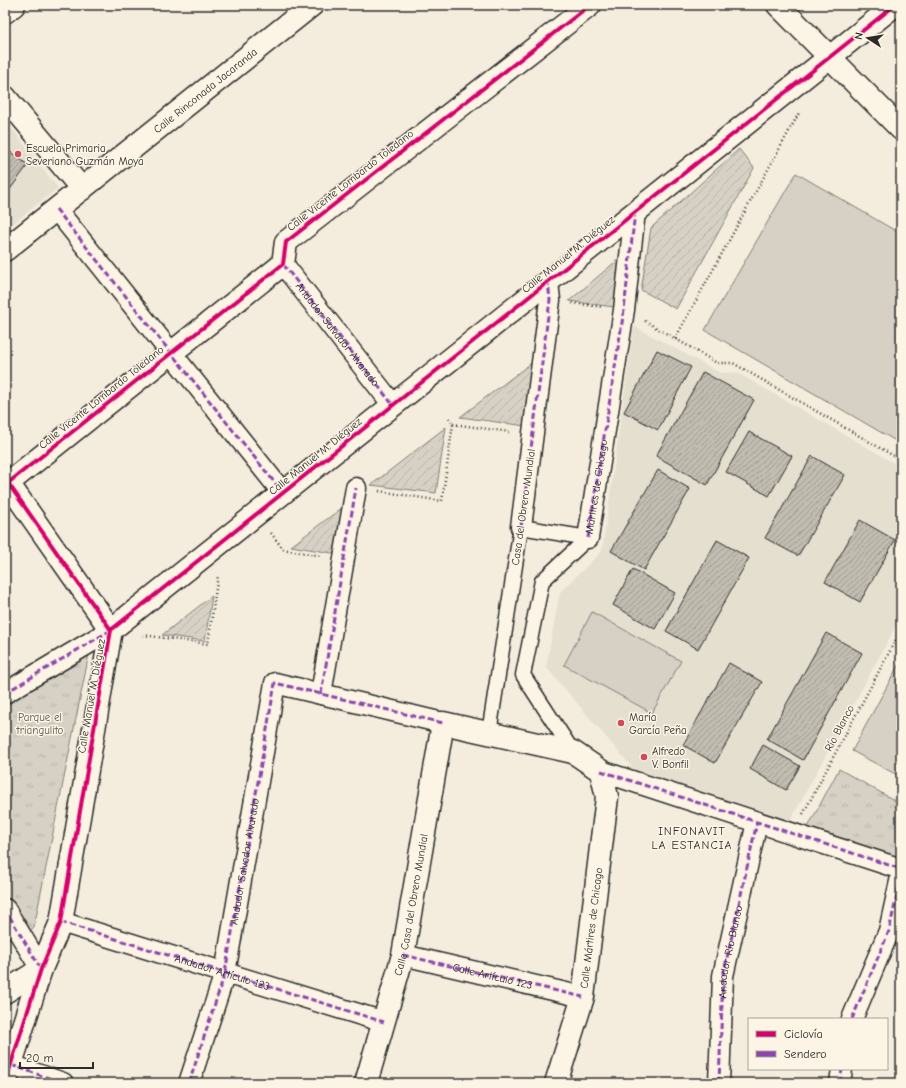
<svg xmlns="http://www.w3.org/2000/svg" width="906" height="1088" viewBox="0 0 906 1088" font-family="'Comic Neue',sans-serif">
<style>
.built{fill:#e5dfd0}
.grass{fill:url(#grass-tufts);stroke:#807e78}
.garden{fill:url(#garden-furrows);stroke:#807e78}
.pitch{fill:#d6d1c4;stroke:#807e78}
.building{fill:url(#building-hatch);stroke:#2b2b2b}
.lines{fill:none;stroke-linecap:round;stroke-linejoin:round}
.service-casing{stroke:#2b2b2b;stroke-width:17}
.pedestrian-casing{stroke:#2b2b2b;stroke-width:23}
.minor-casing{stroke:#2b2b2b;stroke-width:25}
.path{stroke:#2b2b2b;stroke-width:2.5;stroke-dasharray:1 3;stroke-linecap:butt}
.service{stroke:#fcf5e5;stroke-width:14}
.pedestrian{stroke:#fcf5e5;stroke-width:20}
.minor{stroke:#fcf5e5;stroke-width:22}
.quiet{stroke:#8e44ad;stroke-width:3;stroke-dasharray:6 3;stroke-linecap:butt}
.cycleway-casing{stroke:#fcf5e5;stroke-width:6}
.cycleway{stroke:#d6006c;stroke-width:4}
.poi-dot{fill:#d1495b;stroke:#fcf5e5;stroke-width:1.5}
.labels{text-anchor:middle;stroke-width:3;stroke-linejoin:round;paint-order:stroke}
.street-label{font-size:11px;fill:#2b2b2b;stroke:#fcf5e5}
.poi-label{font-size:11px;fill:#2b2b2b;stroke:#fcf5e5;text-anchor:start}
.park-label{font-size:11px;fill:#565451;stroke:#fcf5e5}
.neighbourhood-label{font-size:12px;letter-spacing:1px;fill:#2b2b2b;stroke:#fcf5e5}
</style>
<defs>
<pattern id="grass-tufts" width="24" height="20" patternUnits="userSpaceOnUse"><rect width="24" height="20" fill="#d6d1c4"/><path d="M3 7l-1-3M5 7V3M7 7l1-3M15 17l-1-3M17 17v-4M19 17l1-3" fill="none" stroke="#b8b4a9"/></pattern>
<pattern id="garden-furrows" width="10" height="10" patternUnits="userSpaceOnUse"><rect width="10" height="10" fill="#d6d1c4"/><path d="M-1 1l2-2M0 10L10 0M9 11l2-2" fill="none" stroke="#b8b4a9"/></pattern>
<pattern id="building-hatch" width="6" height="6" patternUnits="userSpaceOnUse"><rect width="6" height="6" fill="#c2bdb1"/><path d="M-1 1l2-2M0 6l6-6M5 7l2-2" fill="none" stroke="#9e9a90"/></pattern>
</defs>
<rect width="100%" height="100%" fill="#f4edde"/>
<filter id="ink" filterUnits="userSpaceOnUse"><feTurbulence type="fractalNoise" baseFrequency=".025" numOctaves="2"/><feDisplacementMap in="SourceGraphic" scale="8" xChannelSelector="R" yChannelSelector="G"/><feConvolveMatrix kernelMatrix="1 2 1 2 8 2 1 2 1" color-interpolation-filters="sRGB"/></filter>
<g filter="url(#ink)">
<path class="built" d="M5,120L58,188L5,230Z
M634,326L720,373L736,372L901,467V617L789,823L637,773L546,667L560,592L602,551Z"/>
<path class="grass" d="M89,654L34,927L17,944L5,922V703Z
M839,769L901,804V860L807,829Z"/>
<path class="garden" d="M739,149L754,168L676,309L641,290L651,228Z
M621,257L614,307L569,301Z
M534,361L526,426L460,417Z
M446,427L436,493L371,485Z
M347,504L338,554L291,546Z
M212,596L205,641L162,635Z"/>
<path class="pitch" d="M796,173L901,234V444L705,330Z
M592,612L681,661L652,713L564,665Z
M900,662H901V777L852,751Z"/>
<path class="building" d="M5,148L28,165L5,196Z
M657,350L691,367L658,430L624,412Z
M703,372L754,400L707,485L656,456Z
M749,432L792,456L769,496L726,472Z
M812,456L845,475L798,556L765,538Z
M658,470L690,489L644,570L611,551Z
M860,520L895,540L860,602L825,582Z
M717,540L749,558L698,649L666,631Z
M633,569L675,593L655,629L613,605Z
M826,633L862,653L803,760L767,739Z
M729,663L762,682L715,763L683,745Z
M763,745L800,766L786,790L750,769Z"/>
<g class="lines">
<g class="service-casing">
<path id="service" d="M489,733L521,527L588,538
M573,752L523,675L542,581L588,538"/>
</g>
<g class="pedestrian-casing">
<g id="pedestrian">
<path d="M56,209L283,493"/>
<path id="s1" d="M283,264L393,405"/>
<path d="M521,527L550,300L548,282"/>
<path d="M588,538L624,310L635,212"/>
<path d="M5,693L111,630"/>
<path d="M321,694L356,488"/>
<path d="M601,771L901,869"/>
<path d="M5,909L41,969"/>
<path d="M61,922L384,1022"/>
<path id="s2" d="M403,955L583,997"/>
<path d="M852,1019L889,931L901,877"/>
<path d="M11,1065L63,1083"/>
<path d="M189,1083L225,973L275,683L443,723"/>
<path d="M719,1083L723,976L757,822"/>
<path d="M840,1083L842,1069"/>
</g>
</g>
<g class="minor-casing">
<g id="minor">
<path d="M778,5L901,129"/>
<path d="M5,12L14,5"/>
<path d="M5,97L82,189"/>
<path id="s3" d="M5,250L312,5"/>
<path d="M111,630L8,483L283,264L286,242L590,5"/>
<path d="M5,992L41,969"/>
<path d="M5,1083L41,969L61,922L111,630L895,5"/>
<path id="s4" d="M366,1083L403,955L443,723L573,752L601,771L607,797L583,997L556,1083"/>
</g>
</g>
<path class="path" d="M572,303L603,307
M645,321L717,363H733L901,460
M675,339L799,113
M453,424L510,432
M379,491L442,501L453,424L449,418
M271,533L283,549L321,556
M143,635L208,644L218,575
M803,814L901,630"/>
<use href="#service" class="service"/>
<use href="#pedestrian" class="pedestrian"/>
<use href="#minor" class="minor"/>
<g class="quiet">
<path d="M56,209L283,493"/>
<path d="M283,264L393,405"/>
<path d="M521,527L550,300L548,282"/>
<path id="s5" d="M588,538L624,310L635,212"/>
<path d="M5,693L111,630"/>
<path d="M321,694L356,488"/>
<path d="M601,771L901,869"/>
<path d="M5,909L41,969"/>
<path id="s6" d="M61,922L384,1022"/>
<path d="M403,955L583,997"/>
<path d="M852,1019L889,931L901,877"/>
<path d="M11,1065L63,1083"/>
<path id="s7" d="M189,1083L225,973L275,683L443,723"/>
<path id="s8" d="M719,1083L723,976L757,822"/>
<path d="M840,1083L842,1069"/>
</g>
<g class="cycleway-casing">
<path id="cycleway" d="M111,630L8,483L283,264L286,242L590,5
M5,1083L41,969L61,922L111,630L895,5"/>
</g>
<use href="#cycleway" class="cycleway"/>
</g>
</g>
<g class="poi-dot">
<circle cx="18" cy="154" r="4"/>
<circle cx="621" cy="723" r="4"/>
<circle cx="644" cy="757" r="4"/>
</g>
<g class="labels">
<g class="street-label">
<text dy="4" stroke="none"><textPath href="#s3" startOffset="256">Calle Rinconada Jacaranda</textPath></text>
<text transform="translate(350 180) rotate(-38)" y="4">Calle Vicente Lombardo Toledano</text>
<text transform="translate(568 254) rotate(-39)" y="4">Calle Manuel M. Diéguez</text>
<text dy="4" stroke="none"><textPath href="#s1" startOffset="89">Andador Salvador Alvarado</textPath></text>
<text transform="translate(101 397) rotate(-39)" y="4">Calle Vicente Lombardo Toledano</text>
<text transform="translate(315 456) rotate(-39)" y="4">Calle Manuel M. Diéguez</text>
<text dy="4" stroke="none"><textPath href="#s5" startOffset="52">Mártires de Chicago</textPath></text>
<text transform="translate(523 507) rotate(-82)" y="4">Casa del Obrero Mundial</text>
<text transform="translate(91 696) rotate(-80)" y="4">Calle Manuel M. Diéguez</text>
<text transform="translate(839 728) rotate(-62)" y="4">Río Blanco</text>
<text dy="4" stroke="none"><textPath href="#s7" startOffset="229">Andador Salvador Alvarado</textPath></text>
<text dy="4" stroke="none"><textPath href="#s4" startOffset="184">Calle Casa del Obrero Mundial</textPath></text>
<text transform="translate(591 928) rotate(-83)" y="4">Calle Mártires de Chicago</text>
<text dy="4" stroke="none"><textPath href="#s8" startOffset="132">Andador Río Blanco</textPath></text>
<text dy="4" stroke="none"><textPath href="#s6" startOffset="169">Andador Artículo 123</textPath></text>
<text dy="4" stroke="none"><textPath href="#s2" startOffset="92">Calle Artículo 123</textPath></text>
</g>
<g class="poi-label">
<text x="26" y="152">Escuela Primaria<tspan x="26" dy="13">Severiano Guzmán Moya</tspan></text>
<text x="629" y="721">María<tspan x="629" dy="13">García Peña</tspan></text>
<text x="652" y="755">Alfredo<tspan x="652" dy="13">V. Bonfil</tspan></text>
</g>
<g class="park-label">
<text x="40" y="721">Parque el<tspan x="40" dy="13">triangulito</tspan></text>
</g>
<g class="neighbourhood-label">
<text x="692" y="835">INFONAVIT<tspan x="692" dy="14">LA ESTANCIA</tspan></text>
</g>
</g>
<rect width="906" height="1088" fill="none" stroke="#fcf5e5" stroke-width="20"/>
<rect x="10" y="10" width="886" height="1068" fill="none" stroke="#2b2b2b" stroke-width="1.5" filter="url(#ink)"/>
<rect x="748" y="1018" width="140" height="52" fill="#fcf5e5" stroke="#a8a49b"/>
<rect x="756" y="1031" width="20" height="6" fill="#d6006c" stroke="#a8a49b"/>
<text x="784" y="1038" font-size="12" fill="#2b2b2b">Ciclovía</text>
<rect x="756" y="1051" width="20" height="6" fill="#8e44ad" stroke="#a8a49b"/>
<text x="784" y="1058" font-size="12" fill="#2b2b2b">Sendero</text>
<g transform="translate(868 38) rotate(282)" stroke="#fcf5e5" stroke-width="3" paint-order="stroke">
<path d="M0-3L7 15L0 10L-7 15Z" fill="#2b2b2b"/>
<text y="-6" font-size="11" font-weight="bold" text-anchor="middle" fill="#2b2b2b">N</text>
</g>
<path d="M20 1062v6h73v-6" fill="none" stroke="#2b2b2b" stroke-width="2"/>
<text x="26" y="1062" font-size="12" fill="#2b2b2b" stroke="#fcf5e5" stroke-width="3" paint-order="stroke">20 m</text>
</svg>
